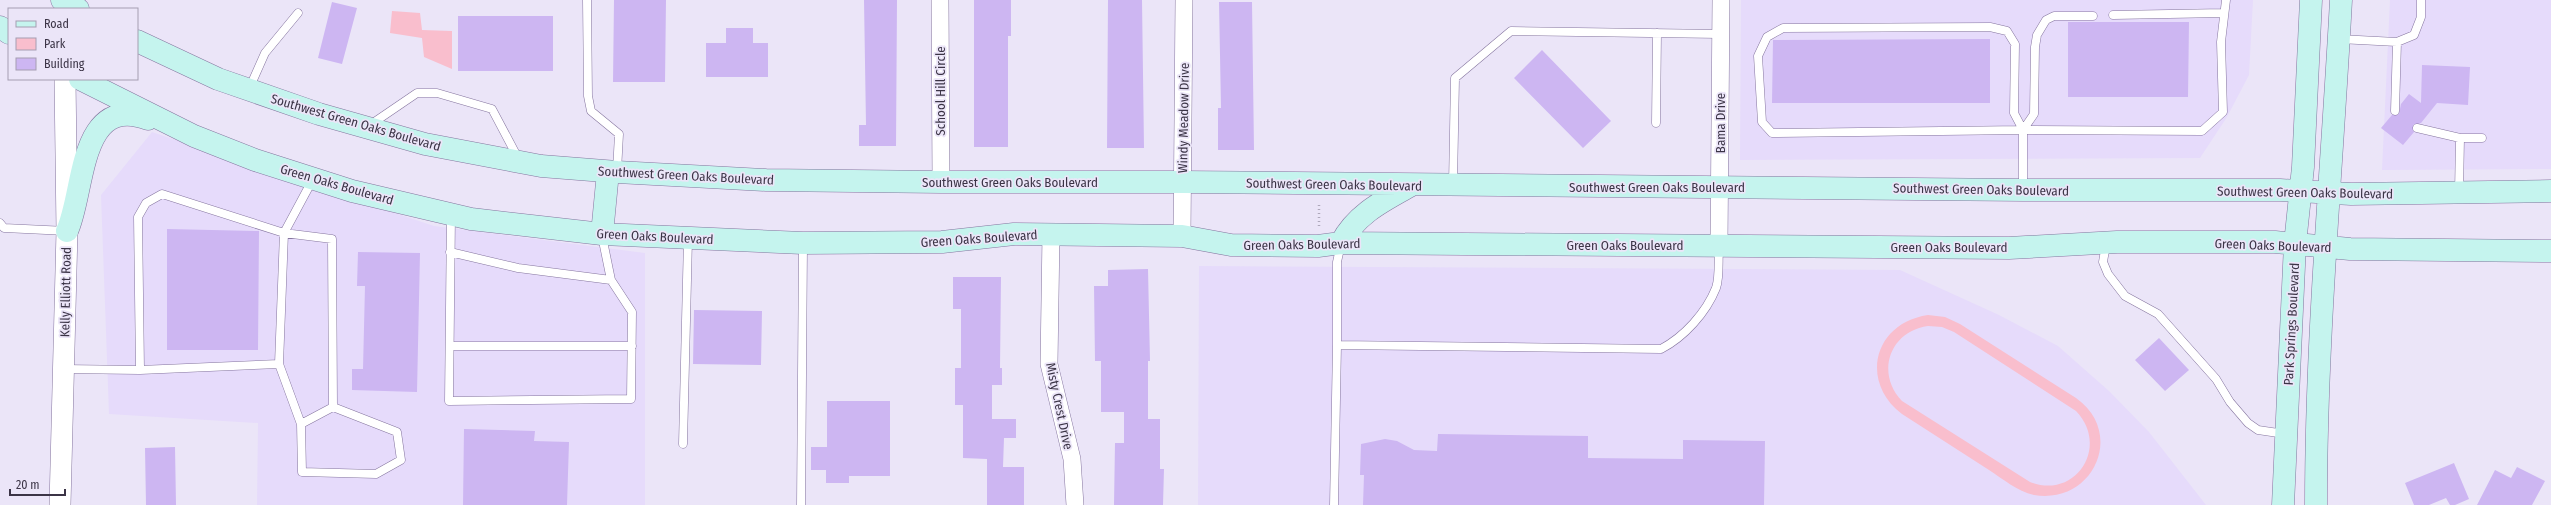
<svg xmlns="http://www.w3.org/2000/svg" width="2551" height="505" viewBox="0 0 2551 505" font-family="'Fira Sans Condensed',sans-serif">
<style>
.built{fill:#e6dbfb}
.green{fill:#f9becd;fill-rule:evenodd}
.building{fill:#cdb6f2}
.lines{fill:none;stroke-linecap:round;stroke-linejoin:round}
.service-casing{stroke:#85759f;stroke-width:9}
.minor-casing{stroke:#85759f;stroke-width:18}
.tertiary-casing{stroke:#85759f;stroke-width:22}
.secondary-casing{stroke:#85759f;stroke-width:23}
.path{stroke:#aea8bb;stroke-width:2.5;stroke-dasharray:1 3;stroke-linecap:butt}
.service{stroke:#fff;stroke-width:8}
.minor{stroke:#fff;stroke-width:17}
.tertiary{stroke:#fff;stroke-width:21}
.secondary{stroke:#c5f4ee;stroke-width:22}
.labels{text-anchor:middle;stroke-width:3.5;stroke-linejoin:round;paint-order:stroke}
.street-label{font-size:13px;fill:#3b3446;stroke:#ebe5f8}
</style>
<rect width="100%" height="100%" fill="#ebe5f8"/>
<path class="built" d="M1741,0H2253L2249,75L2227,117L2200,158L1740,160Z
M2390,0H2551V169L2382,170Z
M152,132L434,226L645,253V505H257L258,423L109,414L101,195Z
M1199,266L1900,270L1999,315L2058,346L2109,391L2149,432L2206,505H1198Z"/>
<path class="green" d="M392,11L420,13L422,30L452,31V69L424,57L422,38L390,33Z
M1928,315L1945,317L1960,324L2076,398C2126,433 2093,505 2034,495C2017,491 2003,479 1989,470C1960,451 1931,433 1902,414C1859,381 1874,323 1928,315ZM1928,326L1942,327L1954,332L2076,411C2110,446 2076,500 2030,482L1902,401C1875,373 1890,331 1928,326Z"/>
<path class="building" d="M614,0H666L665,82H613Z
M864,0H897L896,146H859V125H866Z
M974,0H1011V36H1008V147H974Z
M1108,0H1142L1144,148H1107Z
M332,2L357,8L342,64L318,58Z
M1219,2H1252L1254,150H1218V108H1221Z
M458,16H553V71H458Z
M2068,22H2189L2188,97H2068Z
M726,28H753V43H768V77H706V43H726Z
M1990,39V103H1772L1773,40Z
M1542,50L1611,121L1583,148L1514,78Z
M2422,65L2470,67L2468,105L2437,103L2421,123L2413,125L2414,132L2403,145L2381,128L2392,115L2399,114L2401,104L2409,94L2421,103Z
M167,229L259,231L258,350H167Z
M358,252L420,253L417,392L352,390V369H363L365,286H357Z
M1148,269L1150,361H1148V419H1160V469H1164L1163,505H1114L1115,443H1124V412H1101V361H1095L1094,286H1108V270Z
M953,277H1001L1000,368H1002V385H992V419H1016V438H1004L1003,467H1024V505H987V459L963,458V405H955V368H961V309H953Z
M694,310L762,311L761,365L693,364Z
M2159,338L2189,370L2165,391L2135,360Z
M827,401H890V476H849V483H826V470H811V447H827Z
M464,429L535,431L534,441L569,442L567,505H463Z
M1438,434L1588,436V458L1683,459V440L1765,441L1764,505H1363L1364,475H1360L1361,444L1385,439L1397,441L1414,450L1437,451Z
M175,447L176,505H146L145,448Z
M2454,463L2469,499L2455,505H2450L2446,498L2429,505H2414L2405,483Z
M2517,467L2545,481L2532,505H2477L2495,470L2511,478Z"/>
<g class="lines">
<g class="service-casing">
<path id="service" d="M587,0L588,96L591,111L619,134L617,171
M2113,15L2224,13
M1990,27L2007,31L2015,44L2014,113L2023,130L1772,133L1762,122L1758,56L1767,37L1783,28Z
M2339,39L2397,42L2414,35L2421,17V0
M249,89L265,53L298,13
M2395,111L2397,42
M1656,123L1657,33
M370,125L417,93H437L492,109L518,158
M2417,128L2460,138H2482
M2023,130L2034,114L2035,47L2037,35L2046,20L2054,16H2093
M1453,184L1455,78L1511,31L1720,34
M2023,189V130L2202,131L2223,112L2221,42L2226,0
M2459,192L2460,138
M451,215L449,401L631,399L632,312L611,280L602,236
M0,223L4,228L67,231
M1341,244L1337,262V345L1661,349C1684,337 1706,313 1716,288C1720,277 1718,259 1719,248
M2106,244L2103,262L2108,274L2125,296L2158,314L2216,379L2230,402L2248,423L2258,430L2285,434
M450,252L518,268L611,280
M450,346H632
M279,364L301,424
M63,369L140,370L138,217L146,203L162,194L284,233L313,179
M140,370L279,364L284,233L332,239L333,407L397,432L401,460L376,474L302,472L301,424L333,407
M683,444L688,239
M801,505L803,244
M1334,505L1337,345"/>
</g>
<g class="minor-casing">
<path id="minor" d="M940,0L941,182
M1051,234L1049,364L1072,459L1075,505
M1182,236L1184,0
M1719,245L1721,0"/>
</g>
<g class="tertiary-casing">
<path id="tertiary" d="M60,505L67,231L65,79"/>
</g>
<g class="secondary-casing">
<path id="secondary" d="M62,0L78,9
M0,27L9,33
M137,41L218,79L319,114L425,144L541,166L617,172L766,180L941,182H1182L2023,190H2280L2351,194L2551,191
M80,79L194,136L255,160L352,191L471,219L602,234L803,243L942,242L1014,234L1182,236L1231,245L1318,246L1341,243L2009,248L2117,242H2275L2350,249L2551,251
M67,231C85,193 78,93 148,119
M602,234L608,172
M1341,243C1356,214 1383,201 1410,186
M2283,505L2295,244L2303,167L2311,0
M2316,505C2316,336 2332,168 2341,0"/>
</g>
<path class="path" d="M1319,226V203"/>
<use href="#service" class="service"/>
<use href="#minor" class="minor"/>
<use href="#tertiary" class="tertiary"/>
<use href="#secondary" class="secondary"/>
</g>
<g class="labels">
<g class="street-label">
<text transform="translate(940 91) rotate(-90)" y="5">School Hill Circle</text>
<text transform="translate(1183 118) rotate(-89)" y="5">Windy Meadow Drive</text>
<text transform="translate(356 122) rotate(16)" y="5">Southwest Green Oaks Boulevard</text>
<text transform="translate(1720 123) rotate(-90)" y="5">Bama Drive</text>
<text transform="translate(686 175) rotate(3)" y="5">Southwest Green Oaks Boulevard</text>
<text x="1010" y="187">Southwest Green Oaks Boulevard</text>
<text transform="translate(337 184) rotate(16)" y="5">Green Oaks Boulevard</text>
<text transform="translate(1334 184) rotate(1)" y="5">Southwest Green Oaks Boulevard</text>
<text x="1657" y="192">Southwest Green Oaks Boulevard</text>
<text transform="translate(1981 189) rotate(1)" y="5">Southwest Green Oaks Boulevard</text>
<text transform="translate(2305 192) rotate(1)" y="5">Southwest Green Oaks Boulevard</text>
<text transform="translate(655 236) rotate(3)" y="5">Green Oaks Boulevard</text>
<text transform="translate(979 238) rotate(-4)" y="5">Green Oaks Boulevard</text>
<text transform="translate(1302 244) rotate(-1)" y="5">Green Oaks Boulevard</text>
<text x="1625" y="250">Green Oaks Boulevard</text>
<text transform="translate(2273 245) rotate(2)" y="5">Green Oaks Boulevard</text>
<text x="1949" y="252">Green Oaks Boulevard</text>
<text transform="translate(65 292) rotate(-89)" y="5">Kelly Elliott Road</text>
<text transform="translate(2291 324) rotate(-87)" y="5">Park Springs Boulevard</text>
<text transform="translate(1060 406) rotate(78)" y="5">Misty Crest Drive</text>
</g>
</g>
<rect x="8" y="8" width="130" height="72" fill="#ebe5f8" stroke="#a59eb1"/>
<rect x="16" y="21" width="20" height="6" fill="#c5f4ee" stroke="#a59eb1"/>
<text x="44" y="28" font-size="12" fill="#3b3446">Road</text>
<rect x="16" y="38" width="20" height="12" fill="#f9becd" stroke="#a59eb1"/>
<text x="44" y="48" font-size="12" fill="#3b3446">Park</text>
<rect x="16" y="58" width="20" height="12" fill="#cdb6f2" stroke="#a59eb1"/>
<text x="44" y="68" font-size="12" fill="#3b3446">Building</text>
<path d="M10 489v6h55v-6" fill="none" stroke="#3b3446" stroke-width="2"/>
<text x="16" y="489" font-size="12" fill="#3b3446" stroke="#ebe5f8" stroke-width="3" paint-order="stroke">20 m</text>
</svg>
